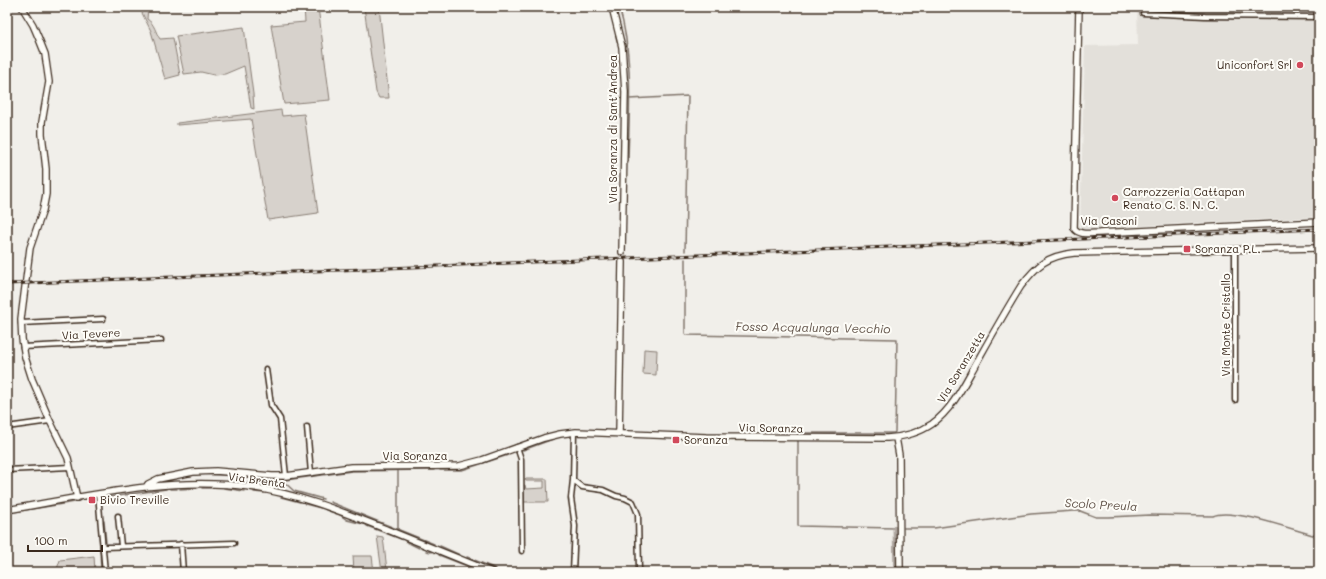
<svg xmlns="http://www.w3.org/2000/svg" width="1326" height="579" viewBox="0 0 1326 579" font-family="Mali,sans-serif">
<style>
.built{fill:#e3e0da}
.green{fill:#d7d2cc;stroke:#897e75}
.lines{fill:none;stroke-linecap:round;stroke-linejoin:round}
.stream{stroke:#80746b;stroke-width:1.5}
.canal{stroke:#aea69f;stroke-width:5}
.street-casing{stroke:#3b2a1e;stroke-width:7}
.secondary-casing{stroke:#3b2a1e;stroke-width:8}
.street{stroke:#fdfcf7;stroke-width:4}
.secondary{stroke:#fdfcf7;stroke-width:5.5}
.rail-casing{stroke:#3b2a1e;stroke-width:3}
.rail{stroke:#fdfcf7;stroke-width:1.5;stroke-dasharray:4.5;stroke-linecap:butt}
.poi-dot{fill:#d1495b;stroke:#fdfcf7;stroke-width:1.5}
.labels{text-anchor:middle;stroke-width:4;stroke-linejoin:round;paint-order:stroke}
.poi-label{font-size:11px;fill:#3b2a1e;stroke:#fdfcf7;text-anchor:start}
.street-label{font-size:11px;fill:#3b2a1e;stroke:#fdfcf7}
.water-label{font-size:12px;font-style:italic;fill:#63554b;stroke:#fdfcf7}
</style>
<rect width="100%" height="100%" fill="#f1efea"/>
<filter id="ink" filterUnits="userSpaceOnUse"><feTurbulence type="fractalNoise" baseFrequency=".025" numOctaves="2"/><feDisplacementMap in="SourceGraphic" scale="8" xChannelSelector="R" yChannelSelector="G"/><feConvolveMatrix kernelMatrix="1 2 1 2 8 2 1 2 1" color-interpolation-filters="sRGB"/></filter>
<g filter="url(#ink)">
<path class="built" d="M1137,7L1319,11V217L1080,229L1085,46L1138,45Z"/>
<path class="green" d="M142,7H148L147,19C155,24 155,32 160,39L173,38L180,75L165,79L151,31L142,13Z
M304,7H318L330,100L284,104L271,25L305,22Z
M364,7H379L389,98H379L376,92Z
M244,27L253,94L254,109L251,108L244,66L225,74L214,75L201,72L184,74L176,36Z
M281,110L282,116L304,114L318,213L268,220L251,119L177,125V123Z
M644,349L657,350L656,375L643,374Z
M525,479H547L548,502H524V485H525L526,489L544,488V481H526Z
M377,536L383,537L387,570L397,572H382Z
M94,556L95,572H56L60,560Z
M353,556H372L374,572H354Z"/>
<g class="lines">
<path class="stream" d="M619,7C634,57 629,111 628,163
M629,99L688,96L685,251
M685,259V333L686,335L897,339L895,432L894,433H799
M798,441V526L895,528
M523,450L553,439
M440,470H462L508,455
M189,476L201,474L240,476L285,480L352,471L434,470
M282,480L294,491L323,499
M202,488H214
M224,488L244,491
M180,489L198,488
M254,492L264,493
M281,497L300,502
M102,501L103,498L166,489L169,487L170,489H177
M330,502L434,544
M305,504L321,508
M326,510L340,515L347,520L363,524
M7,513L75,502
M104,521L106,543
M99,526L101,572
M367,526L401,539
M904,528H934L1031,514L1074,511H1080L1096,517H1109L1150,515L1213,516C1232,507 1297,531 1319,537
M398,529V471
M405,541L419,548
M440,546L460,555
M426,551L431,552
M439,555L467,566
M467,557L496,569
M478,571L481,572
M571,572L572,533"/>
<path class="canal" d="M895,528L896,572"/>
<g class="street-casing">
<path id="street" d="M1143,13L1205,16L1319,17
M21,323L103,319
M23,347L161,340
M266,369L271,405L280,419L286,476
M1235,400V250
M7,427L50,421
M307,427L311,473
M574,433L573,480L582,487L603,490L616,496L625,498L633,502L638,514L639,572
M517,447L521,459L522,551
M7,470L70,467
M98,494L105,572
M118,516L121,546
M181,544L183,572
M104,547L234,543
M573,572L575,526L571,498L573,480"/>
</g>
<g class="secondary-casing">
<path id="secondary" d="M22,7L33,25L39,39L45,54L49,82L42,122V134L46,169V194L43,210L30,248L21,319L22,339L25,357L32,379L50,421L68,458L77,498
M612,7L622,47L625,92L622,252
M1079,7L1074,228C1079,236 1091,233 1099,233L1319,222
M619,434L622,262
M896,438L899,455L900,572
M146,487L148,484L158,479L193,472L216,471L272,476H286L351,467L459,466L482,460L544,438L560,434L576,432L706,437L887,438C903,437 919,433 932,424C954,408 965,382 978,360C992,335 1006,310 1021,286C1037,265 1047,256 1074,253L1319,248
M7,510C87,496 169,476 250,487C299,494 343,512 388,530C423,544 458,558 492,572"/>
</g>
<use href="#street" class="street"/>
<use href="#secondary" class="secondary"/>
<g class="rail-casing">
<path id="rail" d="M7,284L1319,229"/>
</g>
<use href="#rail" class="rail"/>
</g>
</g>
<g class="poi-dot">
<circle cx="1300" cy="65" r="4"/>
<circle cx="1115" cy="198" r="4"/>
<rect x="1183" y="245" width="8" height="8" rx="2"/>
<rect x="672" y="436" width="8" height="8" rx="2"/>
<rect x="88" y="496" width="8" height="8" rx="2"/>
</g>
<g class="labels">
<g class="poi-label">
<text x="1292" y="69" text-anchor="end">Uniconfort Srl</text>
<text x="1123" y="196">Carrozzeria Cattapan<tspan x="1123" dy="13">Renato C. S. N. C.</tspan></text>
<text x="1195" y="253">Soranza P.L.</text>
<text x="684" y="444">Soranza</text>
<text x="100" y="504">Bivio Treville</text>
</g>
<g class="street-label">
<text transform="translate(613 129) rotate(-90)" y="4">Via Soranza di Sant'Andrea</text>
<text x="1109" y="225">Via Casoni</text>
<text transform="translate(1226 325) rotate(-90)" y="4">Via Monte Cristallo</text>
<text transform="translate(91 334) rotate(-3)" y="4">Via Tevere</text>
<text transform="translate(961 367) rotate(-59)" y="4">Via Soranzetta</text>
<text transform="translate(771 428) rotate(1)" y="4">Via Soranza</text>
<text x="415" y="460">Via Soranza</text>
<text transform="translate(257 480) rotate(8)" y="4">Via Brenta</text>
</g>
<g class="water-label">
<text transform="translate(813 328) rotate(1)" y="4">Fosso Acqualunga Vecchio</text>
<text transform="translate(1101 505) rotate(3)" y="4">Scolo Preula</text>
</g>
</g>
<rect width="1326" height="579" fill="none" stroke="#fdfcf7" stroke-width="24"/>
<rect x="12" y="12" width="1302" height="555" fill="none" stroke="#3b2a1e" stroke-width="1.5" filter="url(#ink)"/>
<path d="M28 545v6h74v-6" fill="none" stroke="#3b2a1e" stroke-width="2"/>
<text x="34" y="545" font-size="12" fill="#3b2a1e" stroke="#fdfcf7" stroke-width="3" paint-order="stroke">100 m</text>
</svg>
